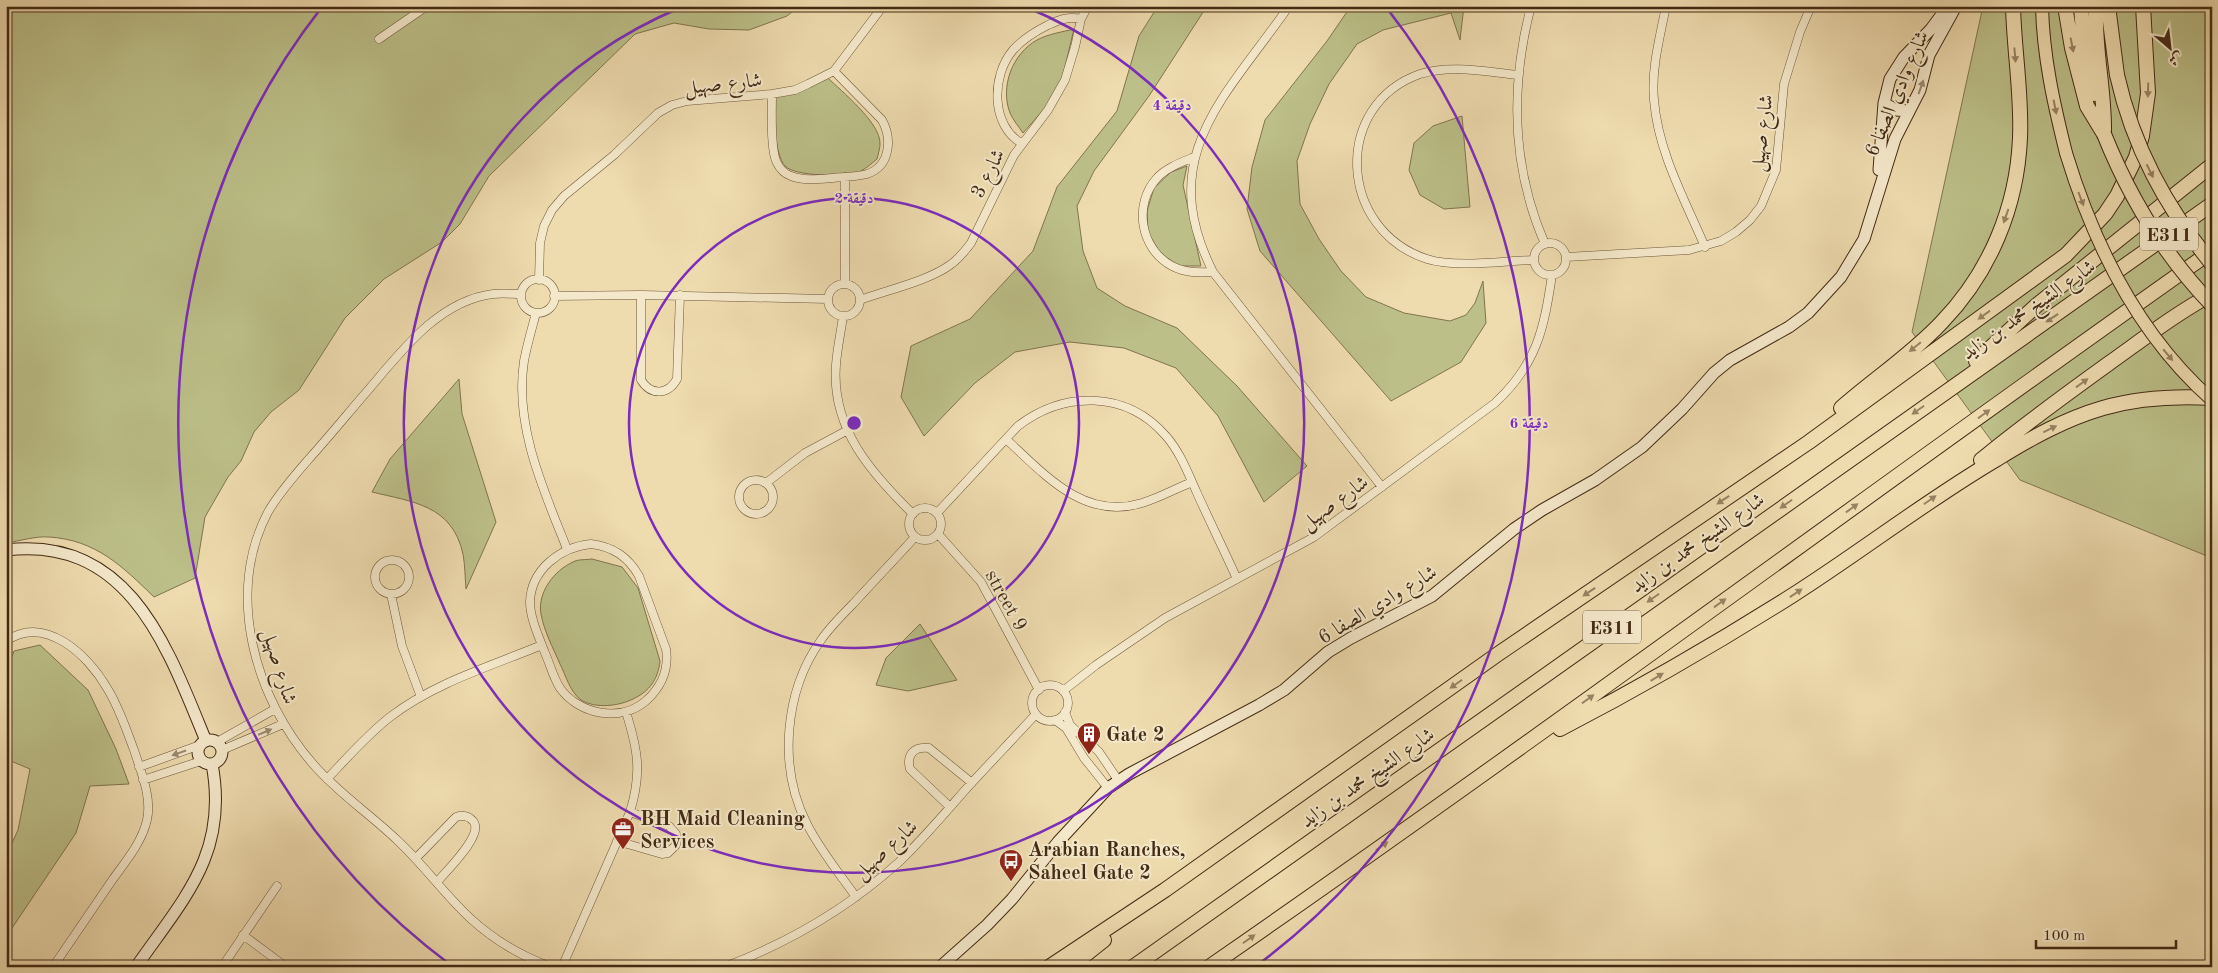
<svg xmlns="http://www.w3.org/2000/svg" width="2218" height="973" viewBox="0 0 2218 973" font-family="'Old Standard TT',Amiri,serif">
<style>
.green{fill:#bcbf88;stroke:#80744e}
.lines{fill:none;stroke-linecap:round;stroke-linejoin:round}
.street-casing{stroke:#6e563a;stroke-width:9}
.secondary-casing{stroke:#432a14;stroke-width:13}
.primary-casing{stroke:#432a14;stroke-width:14}
.highway-casing{stroke:#432a14;stroke-width:16}
.street{stroke:#f4e8ca;stroke-width:8}
.secondary{stroke:#f4e8ca;stroke-width:11}
.primary{stroke:#eedbae;stroke-width:12}
.highway{stroke:#eedbae;stroke-width:14}
.primary-bridge-casing{stroke:#432a14;stroke-width:14;stroke-linecap:butt}
.highway-bridge-casing{stroke:#432a14;stroke-width:16;stroke-linecap:butt}
.primary-bridge{stroke:#eedbae;stroke-width:12}
.highway-bridge{stroke:#eedbae;stroke-width:14}
.oneway{fill:#988261}
.oneway2{fill:#9c896f}
.ring{fill:none;stroke:#7b2cbf;stroke-width:2.5}
.labels{text-anchor:middle;stroke-width:4;stroke-linejoin:round;paint-order:stroke}
.shield{fill:#f4e8ca;stroke:#78634b;stroke-width:1}
.shield-label{font-size:19px;font-weight:bold;fill:#432a14}
.street-label{font-size:20px;fill:#432a14;stroke:#f4e8ca}
.poi-label{font-size:20px;font-weight:bold;fill:#432a14;stroke:#f4e8ca;text-anchor:start}
.centre{fill:#7b2cbf;stroke:#f4e8ca;stroke-width:2.5}
.ring-label{font-size:15px;text-anchor:middle;font-weight:bold;fill:#7b2cbf;stroke:#f4e8ca;stroke-width:4;stroke-linejoin:round;paint-order:stroke}
</style>
<rect width="100%" height="100%" fill="#eedbae"/>
<filter id="stains"><feTurbulence type="fractalNoise" baseFrequency=".004" numOctaves="4"/><feColorMatrix values="0 0 0 0 .2 0 0 0 0 .09 0 0 0 0 .02 0 0 0 .5 -.17"/></filter>
<radialGradient id="worn" r=".72"><stop offset=".6" stop-color="#630" stop-opacity="0"/><stop offset="1" stop-color="#630" stop-opacity=".3"/></radialGradient>
<path class="green" d="M6,6H799L787,16L749,30L709,29L674,23L635,34L489,176L460,224L442,242L384,279L345,318L299,390L271,412L254,432L241,461L228,477L205,517L195,578L154,597C122,566 96,540 49,537C35,536 20,541 6,543Z
M1158,6H1207L1149,96L1094,171L1077,206L1083,251L1097,288L1125,306L1177,328L1237,386L1307,466L1264,502L1218,416L1176,368L1124,348L1070,342L1015,352L975,383L924,436L901,397L911,346L970,319L1033,251L1057,187L1117,111L1139,36Z
M1351,6H1464L1460,40L1451,13L1383,30L1357,44L1329,84L1310,124L1297,161L1300,204L1319,239L1341,271L1366,297L1404,313L1450,321L1466,315L1475,303L1483,281L1486,323L1461,362L1391,401L1260,251L1247,209L1252,167L1265,120L1327,41Z
M1983,6H2212V558L2020,480L1912,332Z
M1074,29L1061,83L1045,108L1023,133C1019,127 1013,120 1010,113C1000,87 1012,54 1037,40C1048,34 1062,32 1074,29Z
M827,77C841,91 881,123 880,144C880,149 878,154 877,159C872,163 867,168 861,171C848,177 795,177 785,166C775,155 773,114 771,98L799,92Z
M1462,116L1470,207L1444,209L1420,195L1409,170L1414,143L1433,126Z
M1187,166L1183,185L1201,266H1179L1160,253L1148,232L1147,211L1154,188L1171,172Z
M459,379L462,414L496,522L466,589C465,577 465,565 463,554C452,505 413,502 372,492L390,459Z
M592,559L622,567L638,588L660,661C658,679 650,691 633,699C619,706 596,709 581,700C570,692 566,676 560,664C553,648 544,631 541,614C537,592 555,570 573,562C578,559 586,560 592,559Z
M920,624L957,680L908,691L876,685L886,658Z
M40,645L88,690L116,749L129,784L90,786L76,833L6,937V856L18,830L30,769L6,759V674L14,651Z"/>
<g class="lines">
<g class="street-casing">
<path id="street" d="M1289,6C1226,97 1154,155 1213,272L1382,487
M1531,6C1510,87 1511,166 1545,244
M1666,6C1660,37 1651,69 1654,100C1658,152 1685,200 1705,247
M379,39L427,6
M1519,75C1487,72 1451,64 1420,74C1332,105 1338,230 1427,259C1455,268 1503,261 1533,260
M772,94C772,111 770,150 777,163C780,169 785,174 791,176C803,181 820,179 833,178C844,177 856,177 867,174C891,166 892,138 882,120L834,71
M1021,143C991,125 991,76 1013,50C1022,40 1036,31 1048,25C1059,20 1068,16 1081,19
M1194,157C1182,162 1166,168 1157,178C1133,204 1140,249 1172,266C1185,273 1199,273 1213,272
M1534 259a16 16 0 1 1 32 0a16 16 0 1 1-32 0Z
M1566,257L1689,250L1721,241L1736,232L1750,220L1761,206L1776,170L1784,84L1800,32L1811,6
M521 296a17 17 0 1 1 34 0a17 17 0 1 1-34 0Z
M539,280L540,243L544,226L552,210L564,196L614,155L658,113L672,105L687,101L772,94L795,90L808,84L834,71L883,6
M845,284V177
M828 300a16 16 0 1 1 32 0a16 16 0 1 1-32 0Z
M521,294C512,294 502,293 493,294C436,301 398,356 363,396C345,417 327,439 308,460C294,476 279,493 268,512C225,594 255,698 313,764C338,793 370,814 397,840C423,864 444,894 471,919C494,940 521,956 551,967
M641,295V380C651,396 668,395 677,379L680,295
M554,296L641,295L828,299
M860,300C887,290 928,281 950,265C959,259 965,251 971,243L1014,155L1048,110L1065,80L1075,47L1081,19L1088,6
M536,313C532,328 527,345 524,361C514,426 544,491 567,549
M843,316C841,332 837,349 836,365C831,428 871,473 913,514
M1006,439C1044,474 1084,521 1142,503C1159,498 1175,489 1192,482
M739 497a17 17 0 1 1 34 0a17 17 0 1 1-34 0Z
M766,483L805,453L846,431
M909 524a16 16 0 1 1 32 0a16 16 0 1 1-32 0Z
M937,513L1018,426C1064,391 1126,390 1166,436C1180,452 1188,473 1197,493C1210,522 1224,550 1237,579
M938,534L981,582L1039,690
M591,544C614,547 628,557 639,576L666,649C669,669 662,686 647,700C622,723 579,715 560,688C553,677 550,664 545,653C539,637 530,618 530,602C531,569 561,547 591,544Z
M375 577a17 17 0 1 1 34 0a17 17 0 1 1-34 0Z
M391,594L402,646L421,697
M6,641C45,614 88,655 107,688C119,707 126,729 134,750C141,772 152,797 147,820C142,842 126,861 113,879C93,908 73,938 53,967
M1032 703a18 18 0 1 1 36 0a18 18 0 1 1-36 0Z
M1063,691L1096,665L1165,618L1314,537L1495,403C1537,364 1544,329 1552,275
M1065,712L1070,725L1099,752L1118,780
M1055,720L1066,728L1084,758L1108,788
M217,742L275,709
M222,750L283,724
M139,767L200,745
M327,779C347,758 367,735 390,717C434,683 491,666 542,645
M143,780L201,761
M950,807L910,769C906,755 914,746 929,748L972,783
M617,841L662,854L668,853L676,845V834L669,826L630,812
M416,858L456,817C462,815 468,815 473,821C485,834 447,870 438,881
M856,897C839,873 820,850 807,824C778,768 784,692 821,640C830,627 842,615 853,604C874,581 895,559 915,537
M243,935L286,967
M222,967L277,886
M562,967L630,812C642,773 638,750 626,712
M724,967C788,943 848,908 899,862C923,839 944,814 966,789C989,764 1013,739 1036,714"/>
</g>
<g class="secondary-casing">
<path id="secondary" d="M1884,103L1896,110L1909,111
M1879,170L1884,103L1890,79L1904,57L1931,29L1948,6
M6,550C130,535 168,649 206,741
M198 752a12 12 0 1 1 24 0a12 12 0 1 1-24 0Z
M136,967C183,899 229,854 212,764
M940,967L987,925L1012,899L1058,842L1108,788L1129,774L1259,705L1284,690L1328,652L1351,638L1432,596L1514,529L1542,510L1595,480L1642,447L1682,409L1714,373L1730,360L1789,327L1808,313L1841,277L1864,239L1895,139L1920,90L1929,55L1956,6"/>
</g>
<g class="primary-casing">
<path id="primary" d="M2042,6C2043,56 2054,105 2066,153"/>
</g>
<g class="highway-casing">
<path id="highway" d="M2065,6L2072,48L2087,106L2104,134
M2081,6L2084,47L2094,94
M2096,6C2094,50 2105,91 2104,134
M2108,6L2117,75
M1976,361L2037,305L2212,165
M1841,408C1874,379 1912,354 1942,322C1990,272 2017,207 2020,138C2022,95 2014,50 2013,6
M1981,460C2022,426 2065,395 2108,364C2142,340 2175,314 2212,294
M1560,729C1639,688 1717,643 1793,595C1862,551 1927,500 1997,459C2031,438 2065,419 2103,408C2138,398 2175,396 2212,398
M1049,967L1165,890L1498,654L1809,442L2066,255L2105,214L2117,196L2136,157L2142,136L2148,93L2143,6
M1070,967L1104,940
M1133,967L2212,204
M1209,967C1547,733 1876,488 2212,251"/>
</g>
<use href="#street" class="street"/>
<use href="#secondary" class="secondary"/>
<use href="#primary" class="primary"/>
<use href="#highway" class="highway"/>
<g class="primary-bridge-casing">
<path id="primary-bridge" d="M2066,153C2094,245 2138,335 2212,400"/>
</g>
<g class="highway-bridge-casing">
<path id="highway-bridge" d="M2117,75C2133,147 2166,207 2212,264
M2104,134C2130,199 2164,255 2212,305"/>
</g>
<use href="#primary-bridge" class="primary-bridge"/>
<use href="#highway-bridge" class="highway-bridge"/>
</g>
<defs><path id="oneway-solid" d="M-6-.8H1V-3.2L6.5 0L1 3.2V.8H-6Z" transform="scale(1.25)"/></defs>
<g class="oneway">
<use href="#oneway-solid" transform="translate(2072 45) rotate(79)"/>
<use href="#oneway-solid" transform="translate(2015 55) rotate(85)"/>
<use href="#oneway-solid" transform="translate(2148 90) rotate(92)"/>
<use href="#oneway-solid" transform="translate(2055 107) rotate(79)"/>
<use href="#oneway-solid" transform="translate(2150 171) rotate(63)"/>
<use href="#oneway-solid" transform="translate(2081 199) rotate(69)"/>
<use href="#oneway-solid" transform="translate(2006 216) rotate(109)"/>
<use href="#oneway-solid" transform="translate(1984 315) rotate(144)"/>
<use href="#oneway-solid" transform="translate(2052 318) rotate(146)"/>
<use href="#oneway-solid" transform="translate(1915 347) rotate(141)"/>
<use href="#oneway-solid" transform="translate(2168 355) rotate(50)"/>
<use href="#oneway-solid" transform="translate(2082 383) rotate(-36)"/>
<use href="#oneway-solid" transform="translate(1918 410) rotate(145)"/>
<use href="#oneway-solid" transform="translate(1984 414) rotate(-36)"/>
<use href="#oneway-solid" transform="translate(2050 429) rotate(-26)"/>
<use href="#oneway-solid" transform="translate(1723 500) rotate(146)"/>
<use href="#oneway-solid" transform="translate(1930 500) rotate(-35)"/>
<use href="#oneway-solid" transform="translate(1786 504) rotate(145)"/>
<use href="#oneway-solid" transform="translate(1852 508) rotate(-36)"/>
<use href="#oneway-solid" transform="translate(1589 592) rotate(146)"/>
<use href="#oneway-solid" transform="translate(1796 593) rotate(-34)"/>
<use href="#oneway-solid" transform="translate(1653 598) rotate(145)"/>
<use href="#oneway-solid" transform="translate(1720 603) rotate(-36)"/>
<use href="#oneway-solid" transform="translate(1657 677) rotate(-31)"/>
<use href="#oneway-solid" transform="translate(1456 684) rotate(145)"/>
<use href="#oneway-solid" transform="translate(1588 699) rotate(-36)"/>
<use href="#oneway-solid" transform="translate(1382 846) rotate(-35)"/>
<use href="#oneway-solid" transform="translate(1249 939) rotate(-35)"/>
</g>
<g class="oneway2">
<use href="#oneway-solid" transform="translate(1921 87) rotate(-70)"/>
<use href="#oneway-solid" transform="translate(265 732) rotate(-23)"/>
<use href="#oneway-solid" transform="translate(179 753) rotate(161)"/>
</g>
<g class="ring">
<circle cx="854" cy="423" r="225"/>
<path d="M1026 7A450 450 0 1 1 682 7"/>
<path d="M452 966A675 675 0 0 1 322 7M1386 7A675 675 0 0 1 1256 966"/>
</g>
<defs>
<g id="building-pin" transform="scale(1.25)"><path d="M0 17L-7.5 6A9.5 9.5 0 1 1 7.5 6Z" fill="#8f2418" stroke="#f4e8ca"/><path d="M-4-6H4V6H1V3H-1V6H-4ZM-2.5-4.3h1.7v1.8h-1.7ZM.8-4.3h1.7v1.8H.8ZM-2.5-1h1.7V.8h-1.7ZM.8-1h1.7V.8H.8Z" fill="#fff"/></g>
<g id="office-pin" transform="scale(1.25)"><path d="M0 17L-7.5 6A9.5 9.5 0 1 1 7.5 6Z" fill="#8f2418" stroke="#f4e8ca"/><path d="M-6-3h4V-5.5h4V-3h4V5H-6ZM-1-4.5V-3h2v-1.5ZM-6 0V1H6V0Z" fill="#fff"/></g>
<g id="bus-pin" transform="scale(1.25)"><path d="M0 17L-7.5 6A9.5 9.5 0 1 1 7.5 6Z" fill="#8f2418" stroke="#f4e8ca"/><path d="M-5-6H5V4H4V6H2V4H-2V6H-4V4H-5ZM-3.5-4V0h7V-4ZM-3.5 1.2v1.5H-2V1.2ZM2 1.2v1.5H3.5V1.2Z" fill="#fff"/></g>
</defs>
<g fill-rule="evenodd">
<use href="#building-pin" x="1089" y="734"/>
<use href="#office-pin" x="623" y="829"/>
<use href="#bus-pin" x="1011" y="861"/>
</g>
<g class="labels">
<g class="shield">
<rect x="2140" y="217.5" width="58" height="33" rx="4"/>
<rect x="1583" y="610.5" width="58" height="33" rx="4"/>
</g>
<g class="shield-label">
<text x="2169" y="241">E311</text>
<text x="1612" y="634">E311</text>
</g>
<g class="street-label">
<text transform="translate(723 83) rotate(-6)" y="7">شارع صهيل</text>
<text transform="translate(1896 93) rotate(-67)" y="7">شارع وادي الصفا 6</text>
<text transform="translate(1761 133) rotate(-83)" y="7">شارع صهيل</text>
<text transform="translate(987 173) rotate(-63)" y="7">3 شارع</text>
<text transform="translate(2028 309) rotate(-35)" y="7">شارع الشيخ محمد بن زايد</text>
<text transform="translate(1334 502) rotate(-36)" y="7">شارع صهيل</text>
<text transform="translate(1697 542) rotate(-35)" y="7">شارع الشيخ محمد بن زايد</text>
<text transform="translate(1007 600) rotate(61)" y="7">street 9</text>
<text transform="translate(1377 604) rotate(-31)" y="7">شارع وادي الصفا 6</text>
<text transform="translate(280 666) rotate(73)" y="7">شارع صهيل</text>
<text transform="translate(1367 777) rotate(-35)" y="7">شارع الشيخ محمد بن زايد</text>
<text transform="translate(885 849) rotate(-42)" y="7">شارع صهيل</text>
</g>
<g class="poi-label">
<text x="1106" y="741">Gate 2</text>
<text x="640" y="825">BH Maid Cleaning<tspan x="640" dy="23">Services</tspan></text>
<text x="1028" y="856">Arabian Ranches,<tspan x="1028" dy="23">Saheel Gate 2</tspan></text>
</g>
</g>
<circle cx="854" cy="423" r="8" class="centre"/>
<g class="ring-label">
<text x="1172" y="110">4 دقيقة</text>
<text x="854" y="203">2 دقيقة</text>
<text x="1529" y="428">6 دقيقة</text>
</g>
<rect width="2218" height="973" fill="none" stroke="#eedbae" stroke-width="25"/>
<rect x="8" y="8" width="2203" height="958" fill="none" stroke="#432a14" stroke-width="2.5"/>
<rect x="12" y="12" width="2193" height="948" fill="none" stroke="#432a14"/>
<g transform="translate(2170 48) rotate(152)" stroke="#f4e8ca" stroke-width="4" paint-order="stroke">
<path d="M0-4L9 19L0 12L-9 19Z" fill="#432a14"/>
<text y="-8" font-size="14" font-weight="bold" text-anchor="middle" fill="#432a14">ش</text>
</g>
<path d="M2036 940v8h140v-8" fill="none" stroke="#432a14" stroke-width="2.5"/>
<text x="2043" y="940" font-size="15" fill="#432a14" stroke="#f4e8ca" stroke-width="4" paint-order="stroke">100 m</text>
<rect width="100%" height="100%" filter="url(#stains)"/>
<rect width="100%" height="100%" fill="url(#worn)"/>
</svg>
